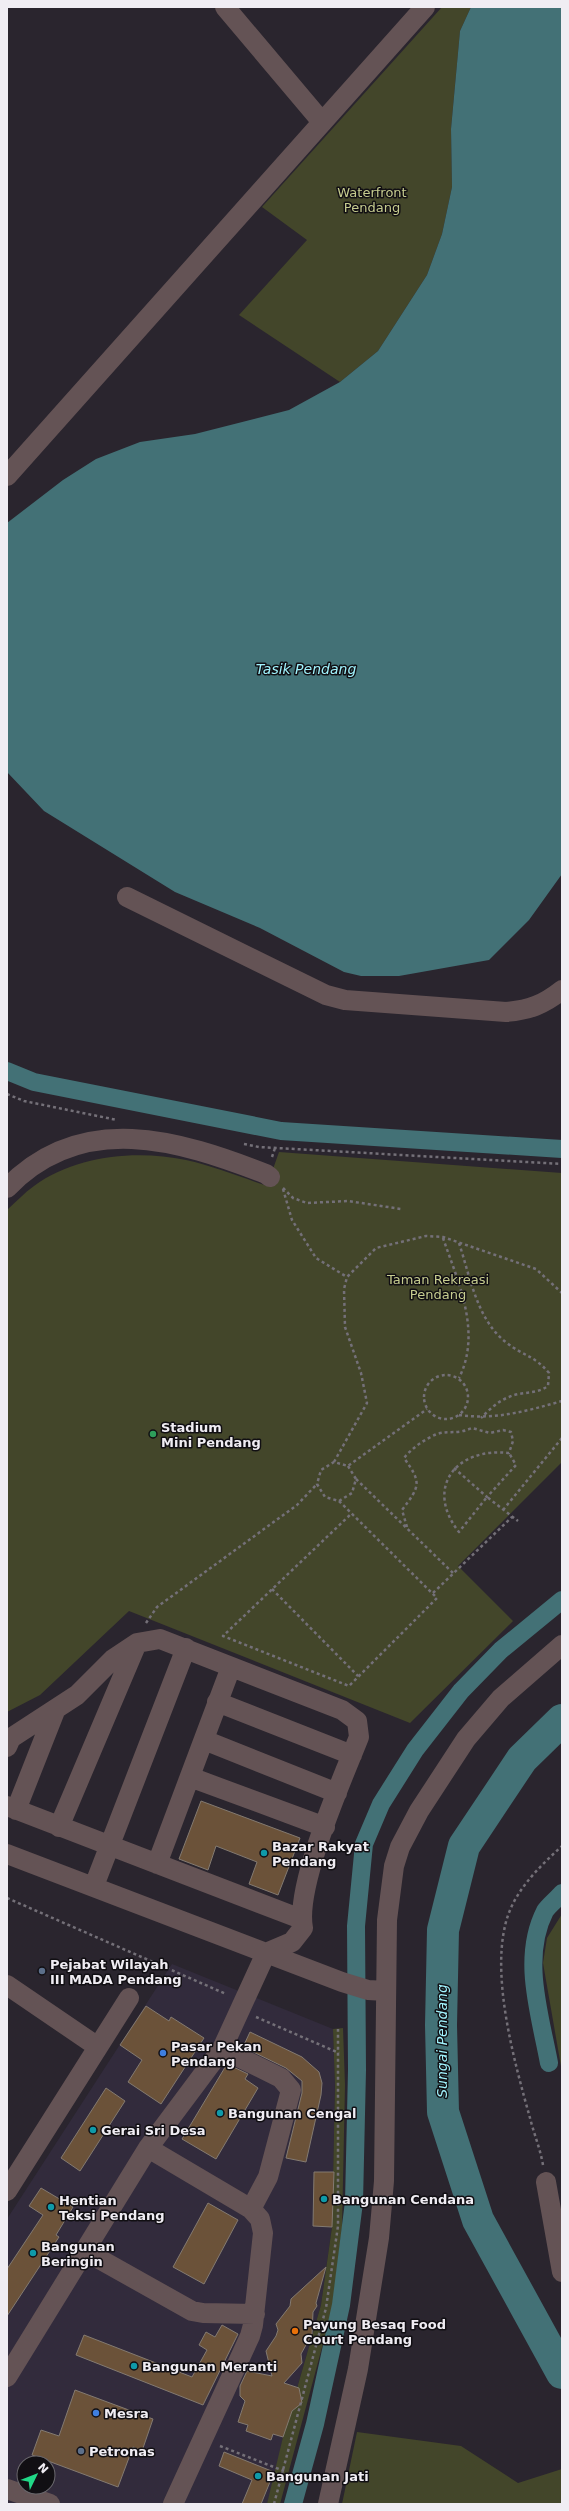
<svg xmlns="http://www.w3.org/2000/svg" width="569" height="2511" viewBox="0 0 569 2511" font-family="'DejaVu Sans',sans-serif">
<style>
.commercial{fill:#322b3c;fill-rule:evenodd}
.green{fill:#43462a}
.water{fill:#437176}
.lines{fill:none;stroke-linecap:round;stroke-linejoin:round}
.canal{stroke:#437176;stroke-width:18}
.river{stroke:#437176;stroke-width:32}
.building{fill:#6b5239;stroke:#837a71}
.path{stroke:#747078;stroke-width:2.5;stroke-dasharray:3 3;stroke-linecap:butt}
.minor{stroke:#645355;stroke-width:20}
.leisure-dot{fill:#2e9e5b;stroke:#110f13;stroke-width:1.5}
.culture-dot{fill:#0f9aa8;stroke:#110f13;stroke-width:1.5}
.service-dot{fill:#5c6f8a;stroke:#110f13;stroke-width:1.5}
.shop-dot{fill:#3f7fe0;stroke:#110f13;stroke-width:1.5}
.food-dot{fill:#e8710a;stroke:#110f13;stroke-width:1.5}
.labels{text-anchor:middle;stroke-width:3;stroke-linejoin:round;paint-order:stroke}
.park-label{font-size:13px;fill:#c6cc8f;stroke:#110f13}
.poi-label{font-size:13px;font-weight:bold;fill:#f0edf3;stroke:#110f13;text-anchor:start}
.water-label{font-size:14px;font-style:italic;fill:#a1f3fd;stroke:#110f13}
</style>
<rect width="100%" height="100%" fill="#2a252e"/>
<path class="commercial" d="M172,1964L333,2029L335,2086L332,2227L321,2305L283,2437L274,2482L267,2504H7V2219ZM24,2463H48V2487H24Z"/>
<path class="green" d="M442,7H471L460,31L451,129L452,187L442,234L427,275L378,351L340,382L239,315L307,240L262,207Z
M279,1152L562,1173V1462L458,1566L513,1621L410,1723L129,1611L40,1695L7,1712V1210C16,1202 24,1193 34,1186C77,1155 136,1150 186,1160C213,1166 241,1177 267,1186Z
M562,1914V2072L543,1963L547,1938Z
M343,2028L345,2085L342,2228L332,2310L280,2504H267L283,2437L321,2305L332,2227L335,2086L333,2029Z
M357,2432L461,2446L518,2483L562,2469V2504H342Z"/>
<path class="water" d="M471,7H562V874L529,920L489,960L399,976H361L344,972L260,928L175,892L44,811L7,772V523L63,480L96,459L140,442L195,434L289,410L340,382L378,351L427,275L442,234L452,187L451,129L460,31Z"/>
<g class="lines">
<path class="canal" d="M7,1071L34,1082L281,1131L562,1149
M549,2063C540,2014 521,1958 545,1911C549,1905 557,1899 562,1893
M293,2504L315,2424L341,2305L354,2202L357,2070L356,1926L364,1844L381,1804L415,1750L461,1691L501,1650L562,1600"/>
<path class="river" d="M562,1720L522,1759L464,1846L443,1930L441,2025L443,2112L478,2220L562,2373"/>
</g>
<path class="building" d="M201,1801L300,1838L278,1895L249,1884L257,1862L216,1846L208,1870L179,1859Z
M146,2006L169,2021L171,2017L204,2038L161,2104L128,2082L142,2060L120,2045Z
M250,2032L302,2057L319,2072L322,2083L321,2095L306,2162L286,2158L302,2093V2081L286,2068L243,2047Z
M227,2064L248,2074L245,2079L258,2088L216,2159L182,2139Z
M106,2088L125,2101L80,2171L61,2158Z
M314,2172H334L332,2227L313,2226Z
M41,2188L73,2207L56,2235L59,2237L7,2316V2269L43,2215L29,2206Z
M208,2203L238,2220L204,2284L173,2267Z
M326,2267L316,2303L317,2306L313,2312L312,2334L301,2354L302,2363L284,2383L299,2388L302,2403L292,2411L283,2437L273,2434L271,2440L246,2431L248,2425L238,2422L245,2401L240,2396V2386L247,2371L272,2376L266,2351L276,2336L278,2330L276,2324L290,2306L291,2299Z
M222,2325L238,2334L203,2405L76,2355L84,2335L192,2377L207,2350L199,2345L206,2332L215,2337Z
M75,2390L153,2419L142,2451L133,2447L118,2487L32,2455L41,2430L59,2436Z
M224,2452L274,2472L261,2504H242L252,2480L219,2466Z"/>
<g class="lines">
<path class="path" d="M7,1094L24,1101L117,1120
M244,1144L259,1147L562,1164
M272,1157L275,1148
M283,1188L293,1198L307,1203L348,1201L401,1209
M283,1189L292,1220L316,1258L347,1277
M443,1238C458,1282 482,1332 459,1378
M459,1243C470,1276 477,1321 507,1343C523,1356 534,1355 549,1373L548,1386C535,1395 522,1391 509,1397C498,1401 489,1410 481,1418
M424 1397a22 22 0 1 1 44 0a22 22 0 1 1-44 0Z
M459,1415C496,1420 527,1411 562,1401
M334,1462L367,1403L361,1373L345,1327L344,1289L347,1277L376,1248L426,1236L443,1237L536,1269L562,1293
M348,1466L356,1479L352,1493L339,1501L325,1497L317,1484L321,1470L334,1462L348,1466L427,1409
M454,1468L487,1497L516,1465L509,1453
M356,1479L453,1573
M339,1501L437,1598L349,1686L223,1636L351,1514
M503,1510L562,1438
M407,1527L402,1510C420,1486 422,1483 404,1458C412,1448 425,1439 437,1434C449,1430 456,1435 472,1428L490,1433L503,1430L511,1432L513,1441L509,1453C456,1447 424,1488 459,1532L487,1497L518,1521
M272,1589L358,1676
M433,1593L512,1517
M146,1623L157,1607L297,1505L317,1484
M7,1898L226,1994
M256,2017L339,2053
M543,2165C540,2148 534,2134 530,2118C515,2064 492,1982 505,1926C512,1893 538,1868 562,1846
M220,2446L284,2471
M274,2504L326,2308L338,2226V2029"/>
<path class="minor" d="M225,7L322,122
M7,476L425,7
M127,897L326,995L345,1000L506,1012C529,1010 543,1005 562,990
M7,1188C82,1110 179,1140 266,1174L270,1177
M217,1702L352,1755
M204,1740L337,1793
M7,1747L11,1738L77,1695L113,1659L137,1643L160,1639L342,1710L357,1721L359,1737C342,1780 295,1885 303,1928L292,1942L266,1953L222,2049L148,2148L7,2377
M190,1777L325,1827
M7,1806L301,1919
M16,1810L55,1711
M59,1827L137,1643
M7,1854L342,1982L368,1990L386,1991
M157,1864L231,1667
M94,1886L186,1648
M7,1985L98,2047
M222,2049L281,2078L291,2090L268,2177L251,2209
M148,2148L251,2209L260,2219L263,2233L253,2325L250,2336L173,2504
M546,2182L562,2272
M7,2191L129,1998
M85,2251L192,2311L203,2313L255,2314
M7,2489L50,2504
M328,2504L358,2369L379,2238L384,2181L387,1920L394,1866L400,1847L419,1811L466,1739L501,1698L562,1645"/>
</g>
<circle class="leisure-dot" cx="153" cy="1434" r="4"/>
<g class="culture-dot">
<circle cx="264" cy="1853" r="4"/>
<circle cx="220" cy="2113" r="4"/>
<circle cx="93" cy="2130" r="4"/>
<circle cx="324" cy="2199" r="4"/>
<circle cx="51" cy="2207" r="4"/>
<circle cx="33" cy="2253" r="4"/>
<circle cx="134" cy="2366" r="4"/>
<circle cx="258" cy="2476" r="4"/>
</g>
<g class="service-dot">
<circle cx="42" cy="1971" r="4"/>
<circle cx="81" cy="2451" r="4"/>
</g>
<g class="shop-dot">
<circle cx="163" cy="2053" r="4"/>
<circle cx="96" cy="2413" r="4"/>
</g>
<circle class="food-dot" cx="295" cy="2331" r="4"/>
<g class="labels">
<g class="park-label">
<text x="372" y="197">Waterfront<tspan x="372" dy="15">Pendang</tspan></text>
<text x="438" y="1284">Taman Rekreasi<tspan x="438" dy="15">Pendang</tspan></text>
</g>
<g class="poi-label">
<text x="161" y="1432">Stadium<tspan x="161" dy="15">Mini Pendang</tspan></text>
<text x="272" y="1851">Bazar Rakyat<tspan x="272" dy="15">Pendang</tspan></text>
<text x="50" y="1969">Pejabat Wilayah<tspan x="50" dy="15">III MADA Pendang</tspan></text>
<text x="171" y="2051">Pasar Pekan<tspan x="171" dy="15">Pendang</tspan></text>
<text x="228" y="2118">Bangunan Cengal</text>
<text x="101" y="2135">Gerai Sri Desa</text>
<text x="332" y="2204">Bangunan Cendana</text>
<text x="59" y="2205">Hentian<tspan x="59" dy="15">Teksi Pendang</tspan></text>
<text x="41" y="2251">Bangunan<tspan x="41" dy="15">Beringin</tspan></text>
<text x="303" y="2329">Payung Besaq Food<tspan x="303" dy="15">Court Pendang</tspan></text>
<text x="142" y="2371">Bangunan Meranti</text>
<text x="104" y="2418">Mesra</text>
<text x="89" y="2456">Petronas</text>
<text x="266" y="2481">Bangunan Jati</text>
</g>
<g class="water-label">
<text x="306" y="674">Tasik Pendang</text>
<text transform="translate(442 2041) rotate(-90)" y="5">Sungai Pendang</text>
</g>
</g>
<rect width="569" height="2511" fill="none" stroke="#f0edf3" stroke-width="16"/>
<g transform="translate(36 2475) rotate(47)"><circle r="19" fill="#110f13" stroke="#6a686d"/>
<path d="M0-3L7 15L0 10L-7 15Z" fill="#21d887"/>
<text y="-6" font-size="11" font-weight="bold" text-anchor="middle" fill="#f0edf3">N</text>
</g>
</svg>
